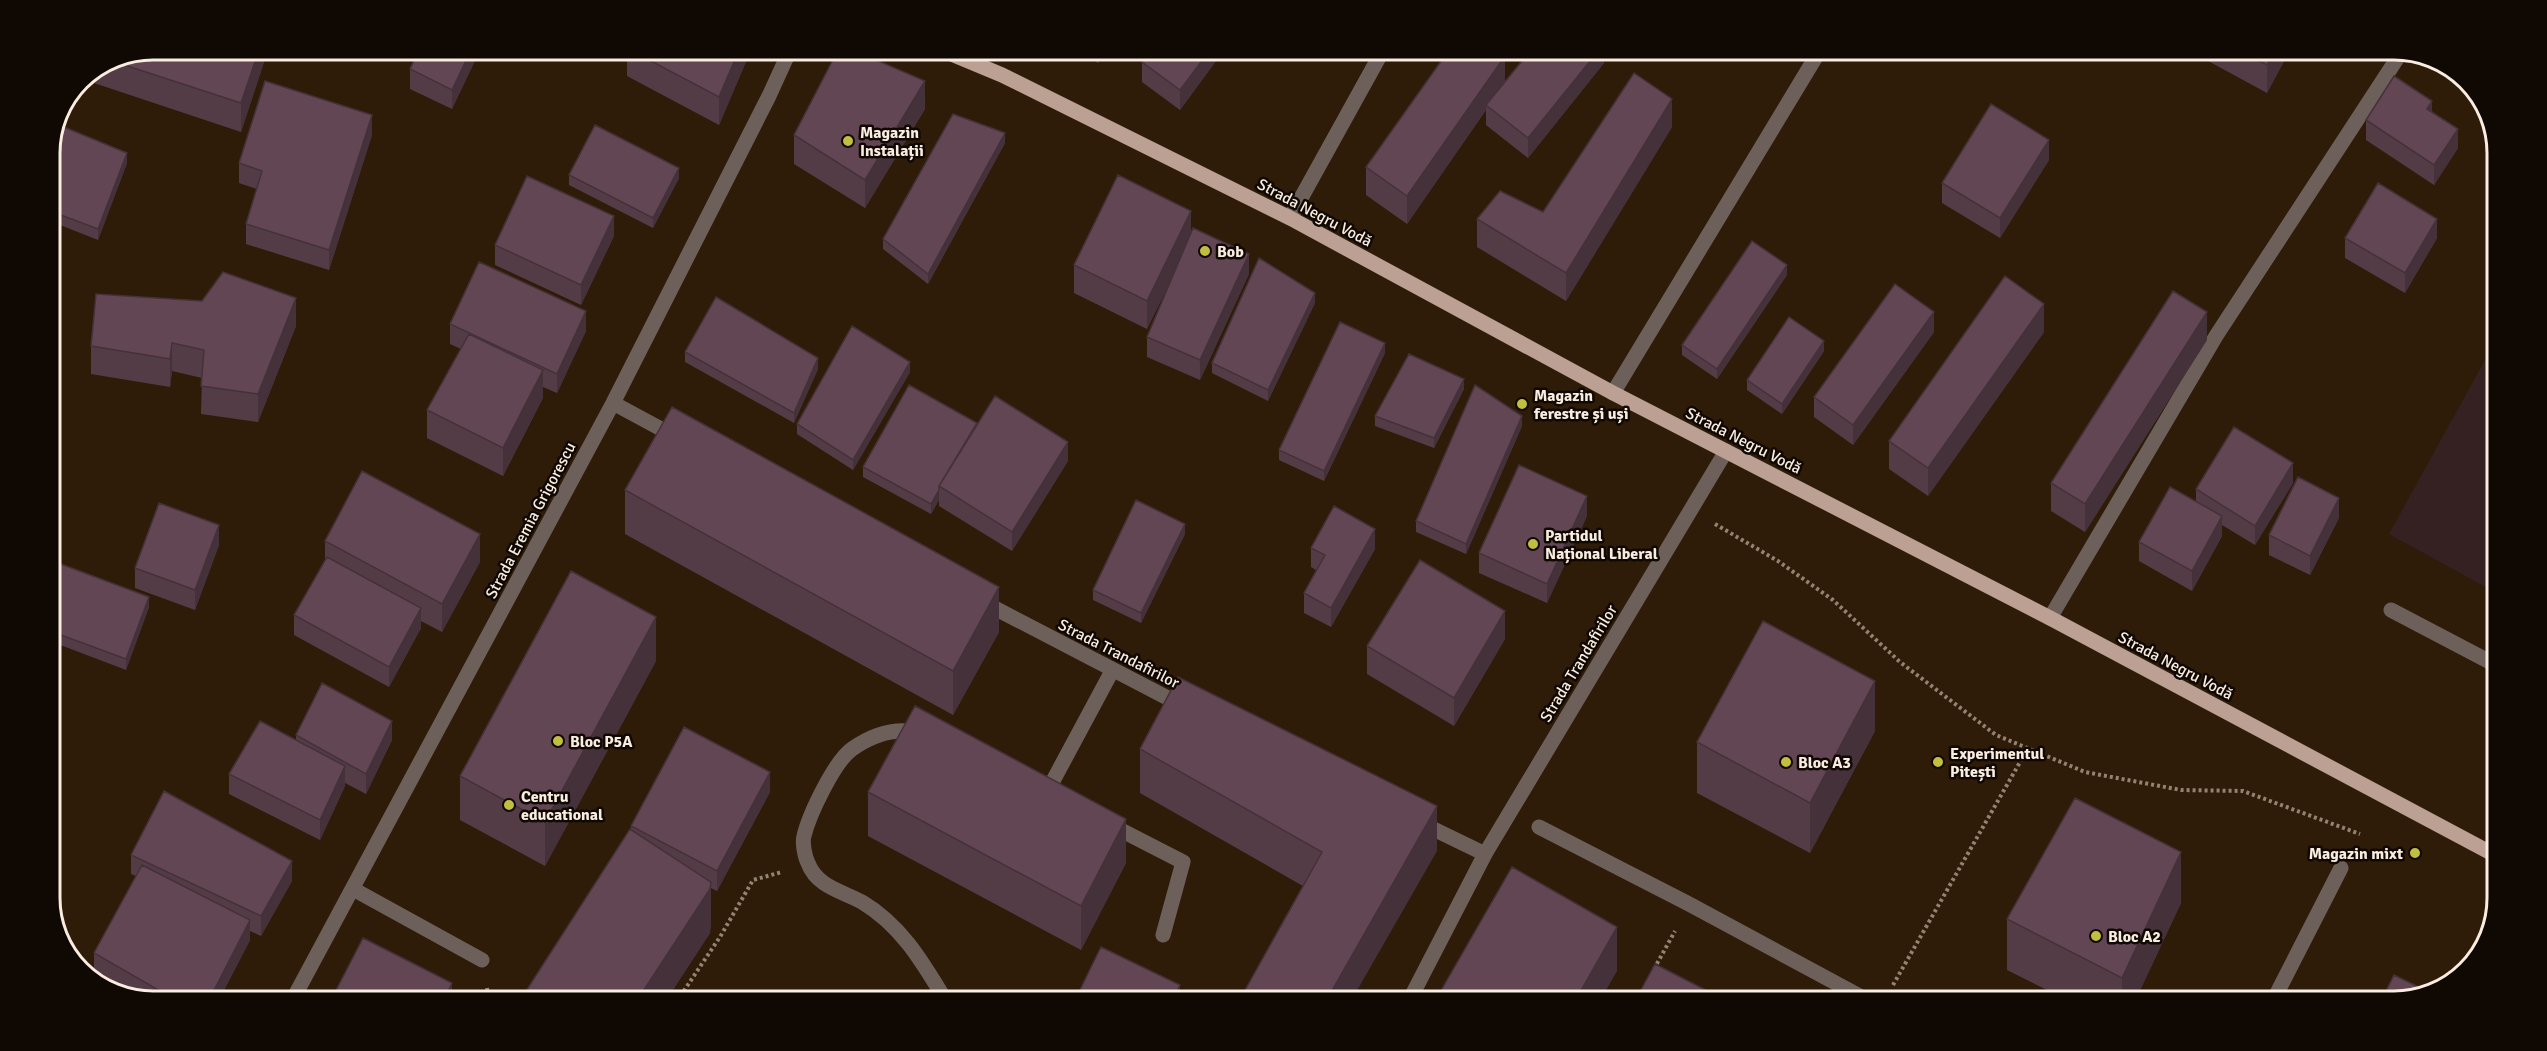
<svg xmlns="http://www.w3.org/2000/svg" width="2547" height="1051" viewBox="0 0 2547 1051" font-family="Signika,sans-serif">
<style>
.medical{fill:#352122}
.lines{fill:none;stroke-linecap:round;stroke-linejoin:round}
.path{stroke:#938373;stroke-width:4;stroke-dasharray:3 3;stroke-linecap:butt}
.service{stroke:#6d605a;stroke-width:15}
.minor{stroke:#6d605a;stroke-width:15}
.primary{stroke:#bba093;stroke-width:15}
.wall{fill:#543c47}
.shaded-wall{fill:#45313a}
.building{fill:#624653;stroke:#45313a;stroke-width:1.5}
.poi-dot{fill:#c1be40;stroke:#100803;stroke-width:2}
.labels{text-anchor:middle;stroke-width:5;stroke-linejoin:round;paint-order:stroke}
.poi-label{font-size:16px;font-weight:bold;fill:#f9ece0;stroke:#100803;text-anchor:start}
.street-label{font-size:16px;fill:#f9ece0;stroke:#100803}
.rim{fill:none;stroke:#f9ece0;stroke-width:3}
</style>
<rect width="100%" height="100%" fill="#2e1c08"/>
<path class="medical" d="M2495,342L2493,591L2389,534Z"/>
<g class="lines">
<path class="path" d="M1715,524L1778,561L1833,600L1900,662L1996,735L2085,772L2181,790L2243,791L2360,834
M1654,969L1675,931
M1893,985L2028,748
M487,988L489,1001
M677,1001L720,937L753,880L782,872"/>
<path class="service" d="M1290,218L1383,50
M1613,393L1820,50
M2391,610L2492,663
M920,733C896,727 872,735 852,749C834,762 809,815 804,836C802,843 805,857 808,863C817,887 842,891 862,902C902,926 923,963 946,1001
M1047,792L1112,671
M1109,824L1183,862L1163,935
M1539,827L1689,904L1869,1001
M353,889L482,960
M1409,1001L1485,854
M2273,1001L2341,868"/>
<path class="minor" d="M613,403L676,437
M983,602L1185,707
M2050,618L2216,336L2402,51
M1419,822L1485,854L1726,451
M292,1001L613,403L769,96L790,50"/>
<path class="primary" d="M942,50L1002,75L1290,218L1613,393L2050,618L2491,853"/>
</g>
<path class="wall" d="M153,50H268L241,132L85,80V77L114,57Z
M480,50L452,109L410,89V69Z
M627,50H751L719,125L627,76Z
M1078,50H1107L1098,63Z
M1151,50H1224L1180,110L1142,82V62Z
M1604,50V63L1528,158L1486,125V110L1407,224L1366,195V167L1505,82Z
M2188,50H2290L2267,93Z
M925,109L865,208L794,164V135Z
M2432,111L2458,148L2434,185L2366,140V120Z
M1672,127L1566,301L1477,247V219L1543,212Z
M372,135L329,270L246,244V224L257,189L239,183V163Z
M1005,143L928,284L883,249V239Z
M50,147L127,163L98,240L50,221Z
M2049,160L2000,238L1942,203V183Z
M569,175L679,178L653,228L569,185Z
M1191,232L1249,274L1200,380L1147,357V337L1171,280L1147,329L1074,293V265Z
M614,236L581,305L495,265V245Z
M2345,238H2437L2405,293L2345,258Z
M1787,275L1717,379L1682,355V345Z
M1315,303L1268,401L1212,373V363Z
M450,324L586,331L557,393L543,387V398L503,476L427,438V410L461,349L450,344Z
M296,326L258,422L201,414L202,378L172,371L170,387L91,374V346Z
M1934,332L1853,445L1814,417V397Z
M2044,332L1928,496L1889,469V441Z
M2207,340L2085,532L2051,511V483Z
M1824,351L1782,414L1747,390V380Z
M685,352L818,369L794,423L685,362Z
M1385,353L1324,481L1279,460V450Z
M910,372L853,470L797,434V424Z
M1464,389L1434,448L1375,426V416Z
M977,425L1068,461L1012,551L939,506V500L931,514L863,477V467Z
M1522,426L1466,554L1416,532V521Z
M2293,483L2255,545L2222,525V536L2192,591L2139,561V542L2196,502V489Z
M625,490L999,632L953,715L625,534Z
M1587,516L1547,603L1479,573V553Z
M2339,518L2310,575L2269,555V535Z
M1185,534L1141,623L1093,600V590Z
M325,541L480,562L442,632L421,621V628L389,687L294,635V615L325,561Z
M219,545L195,610L135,588V568Z
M1311,548L1375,549L1331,627L1304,613V593L1316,570L1311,567Z
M50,560L149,607L126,670L50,641Z
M1505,639L1454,726L1367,674V646Z
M656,661L545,866L460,820V776Z
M1875,731L1810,853L1697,793V742Z
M296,735L392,740L366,794L345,783V786L320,840L229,794V774L296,740Z
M1140,749L1437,851L1303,886L1140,793Z
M770,792L717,891L711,888L710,933L665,1002H519L631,830V826Z
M868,792L1126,863L1081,950L868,836Z
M131,855L292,881L261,936L250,931V940L218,1002H153L140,999L94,973V953L136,876L131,874Z
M2181,903L2135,1001H2069L2007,970V919Z"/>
<path class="shaded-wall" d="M259,50H268L241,132V103Z
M471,50H480L452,109V90Z
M739,50H751L719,125V97Z
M1098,50H1107L1098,63Z
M1210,50H1224L1180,110V90Z
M1599,50H1604V63L1528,158V138Z
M2275,50H2290L2267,93V65Z
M1505,56V84L1486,105V110L1407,224V196Z
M925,81V109L865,208V180Z
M1672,99V127L1566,301V273Z
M2432,101V121L2427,109Z
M372,115V135L329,270V250Z
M2458,129V148L2434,185V165Z
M1005,133V143L928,284V274Z
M2049,140V160L2000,238V218Z
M127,153V163L98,240V229Z
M679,168V178L653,228V218Z
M1191,211V239L1147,329V301Z
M614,216V236L581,305V285Z
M2437,219V238L2405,293V273Z
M1249,254V274L1200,380V360Z
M1787,265V275L1717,379V369Z
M1315,293V303L1268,401V390Z
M296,298V326L258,422V394Z
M2044,304V332L1928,496V468Z
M586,311V331L557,393V374Z
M1934,312V332L1853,445V425Z
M2207,312V340L2085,532V504Z
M1824,341V351L1782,414V404Z
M172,343V371L170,387V359Z
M1385,343V353L1324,481V471Z
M818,358V369L794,423V413Z
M910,362V372L853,470V460Z
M543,370V398L503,476V448Z
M1464,379V389L1434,448V438Z
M1522,416V426L1466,554V544Z
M1068,442V461L1012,551V532Z
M2293,463V483L2255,545V526Z
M939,490V500L931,514V504Z
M1587,496V516L1547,603V584Z
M2339,498V518L2310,575V556Z
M2222,516V536L2192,591V571Z
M1185,524V534L1141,623V613Z
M219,525V545L195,610V590Z
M1375,529V549L1331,627V608Z
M480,534V562L442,632V604Z
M999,587V632L953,715V671Z
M149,597V607L126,670V659Z
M421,608V628L389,687V667Z
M1505,611V639L1454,726V698Z
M656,617V661L545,866V822Z
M1875,681V731L1810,853V803Z
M60,716V727L50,745V735Z
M392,721V740L366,794V774Z
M345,766V786L320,840V820Z
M770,772V792L717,891V871Z
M1437,806V851L1351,1001H1326Z
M1126,819V863L1081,950V906Z
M2181,852V903L2135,1001H2122V978Z
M292,861V881L261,936V916Z
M711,882V926L710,933L665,1002H636Z
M250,920V940L218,1002H208Z
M1617,927V971L1600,1001H1575Z
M452,983V1002H443Z
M1180,985V1001H1172Z"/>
<path class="building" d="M153,50H259L241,103L109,60L114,57Z
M419,50H471L452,90L410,69Z
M630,50H739L719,97Z
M838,50H853L925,81L865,180L794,135Z
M1151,50H1210L1180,90L1142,62Z
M1449,50H1495L1505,56L1407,196L1366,167Z
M1531,50H1599L1528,138L1486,105Z
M2239,50H2275L2267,65Z
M1634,73L1672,99L1566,273L1477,219L1500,191L1543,212Z
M2394,76L2432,101L2427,109L2458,129L2434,165L2366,120Z
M265,81L372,115L329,250L246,224L262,171L239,163Z
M1991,104L2049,140L2000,218L1942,183Z
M953,114L1005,133L928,274L883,239Z
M59,125L127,153L98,229L50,211V147Z
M595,125L679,168L653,218L569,175Z
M1118,175L1191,211L1147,301L1074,265Z
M527,176L614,216L581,285L495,245Z
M2378,183L2437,219L2405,273L2345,238Z
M1193,228L1249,254L1200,360L1147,337Z
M1752,241L1787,265L1717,369L1682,345Z
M1259,258L1315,293L1268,390L1212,363Z
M479,262L586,311L557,374L450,324Z
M223,272L296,298L258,394L201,386L204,350L172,343L170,359L91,346L96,294L202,301Z
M2005,276L2044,304L1928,468L1889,441Z
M1895,284L1934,312L1853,425L1814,397Z
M2173,291L2207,312L2085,504L2051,483Z
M716,297L818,358L794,413L685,352Z
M1789,317L1824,341L1782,404L1747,380Z
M1340,322L1385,343L1324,471L1279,450Z
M852,326L910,362L853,460L797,424Z
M469,334L543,370L503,448L427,410Z
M1409,354L1464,379L1434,438L1375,416Z
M909,385L977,423L939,486V490L931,504L863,467Z
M1475,385L1522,416L1466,544L1416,521Z
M995,396L1068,442L1012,532L939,486Z
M672,407L999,587L953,671L625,490Z
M2234,427L2293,463L2255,526L2196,489Z
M1519,465L1587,496L1547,584L1479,553Z
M362,471L480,534L442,604L325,541Z
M2298,477L2339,498L2310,556L2269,535Z
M2170,487L2222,516L2192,571L2139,542Z
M1136,500L1185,524L1141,613L1093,590Z
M159,503L219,525L195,590L135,568Z
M1334,506L1375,529L1331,608L1304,593L1325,555L1311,548Z
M327,557L421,608L389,667L294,615Z
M50,560L149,597L126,659L50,631Z
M1420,560L1505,611L1454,698L1367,646Z
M571,571L656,617L545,822L460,776Z
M1763,621L1875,681L1810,803L1697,742Z
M1178,677L1437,806L1326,1001H1239L1322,852L1140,749Z
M322,683L392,721L366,774L296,735Z
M915,706L1126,819L1081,906L868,792Z
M50,712L60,716L50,735Z
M260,721L345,766L320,820L229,774Z
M684,727L770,772L717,871L631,826Z
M164,791L292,861L261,916L131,855Z
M2075,798L2181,852L2122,978L2007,919Z
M630,829L711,882L710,889L636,1002H519Z
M142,865L250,920L208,1002H179L94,953Z
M1512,867L1617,927L1575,1001H1435Z
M363,938L452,983L443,1002H330Z
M1101,947L1180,985L1172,1001L1074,1002Z
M1655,964L1727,1001H1635Z
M2394,975L2427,991L2394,1001H2381Z"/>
<g class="poi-dot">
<circle cx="848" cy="141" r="6"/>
<circle cx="1205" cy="251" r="6"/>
<circle cx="1522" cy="404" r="6"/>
<circle cx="1533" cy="544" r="6"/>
<circle cx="558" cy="741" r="6"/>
<circle cx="1786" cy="762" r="6"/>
<circle cx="1938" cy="762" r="6"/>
<circle cx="509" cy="805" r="6"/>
<circle cx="2415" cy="853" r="6"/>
<circle cx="2096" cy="936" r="6"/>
</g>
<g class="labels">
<g class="poi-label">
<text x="860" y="138">Magazin<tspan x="860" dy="18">Instalații</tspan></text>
<text x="1217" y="257">Bob</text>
<text x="1534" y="401">Magazin<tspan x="1534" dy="18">ferestre și uși</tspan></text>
<text x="1545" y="541">Partidul<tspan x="1545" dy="18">Național Liberal</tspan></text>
<text x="570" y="747">Bloc P5A</text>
<text x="1950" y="759">Experimentul<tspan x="1950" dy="18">Pitești</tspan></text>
<text x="1798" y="768">Bloc A3</text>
<text x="521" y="802">Centru<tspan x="521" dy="18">educational</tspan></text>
<text x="2403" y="859" text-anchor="end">Magazin mixt</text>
<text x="2108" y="942">Bloc A2</text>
</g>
<g class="street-label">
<text transform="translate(1315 212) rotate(28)" y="6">Strada Negru Vodă</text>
<text transform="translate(1744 440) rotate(27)" y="6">Strada Negru Vodă</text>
<text transform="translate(530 520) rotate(-62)" y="6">Strada Eremia Grigorescu</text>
<text transform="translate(1119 653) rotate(27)" y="6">Strada Trandafirilor</text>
<text transform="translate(1578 663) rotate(-59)" y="6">Strada Trandafirilor</text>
<text transform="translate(2176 665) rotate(28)" y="6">Strada Negru Vodă</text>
</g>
</g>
<path d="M0 0H2547V1051H0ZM153 60H2394A93 93 0 0 1 2487 153V898A93 93 0 0 1 2394 991H153A93 93 0 0 1 60 898V153A93 93 0 0 1 153 60Z" fill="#100803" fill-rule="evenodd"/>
<path class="rim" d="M153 60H2394A93 93 0 0 1 2487 153V898A93 93 0 0 1 2394 991H153A93 93 0 0 1 60 898V153A93 93 0 0 1 153 60Z"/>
</svg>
